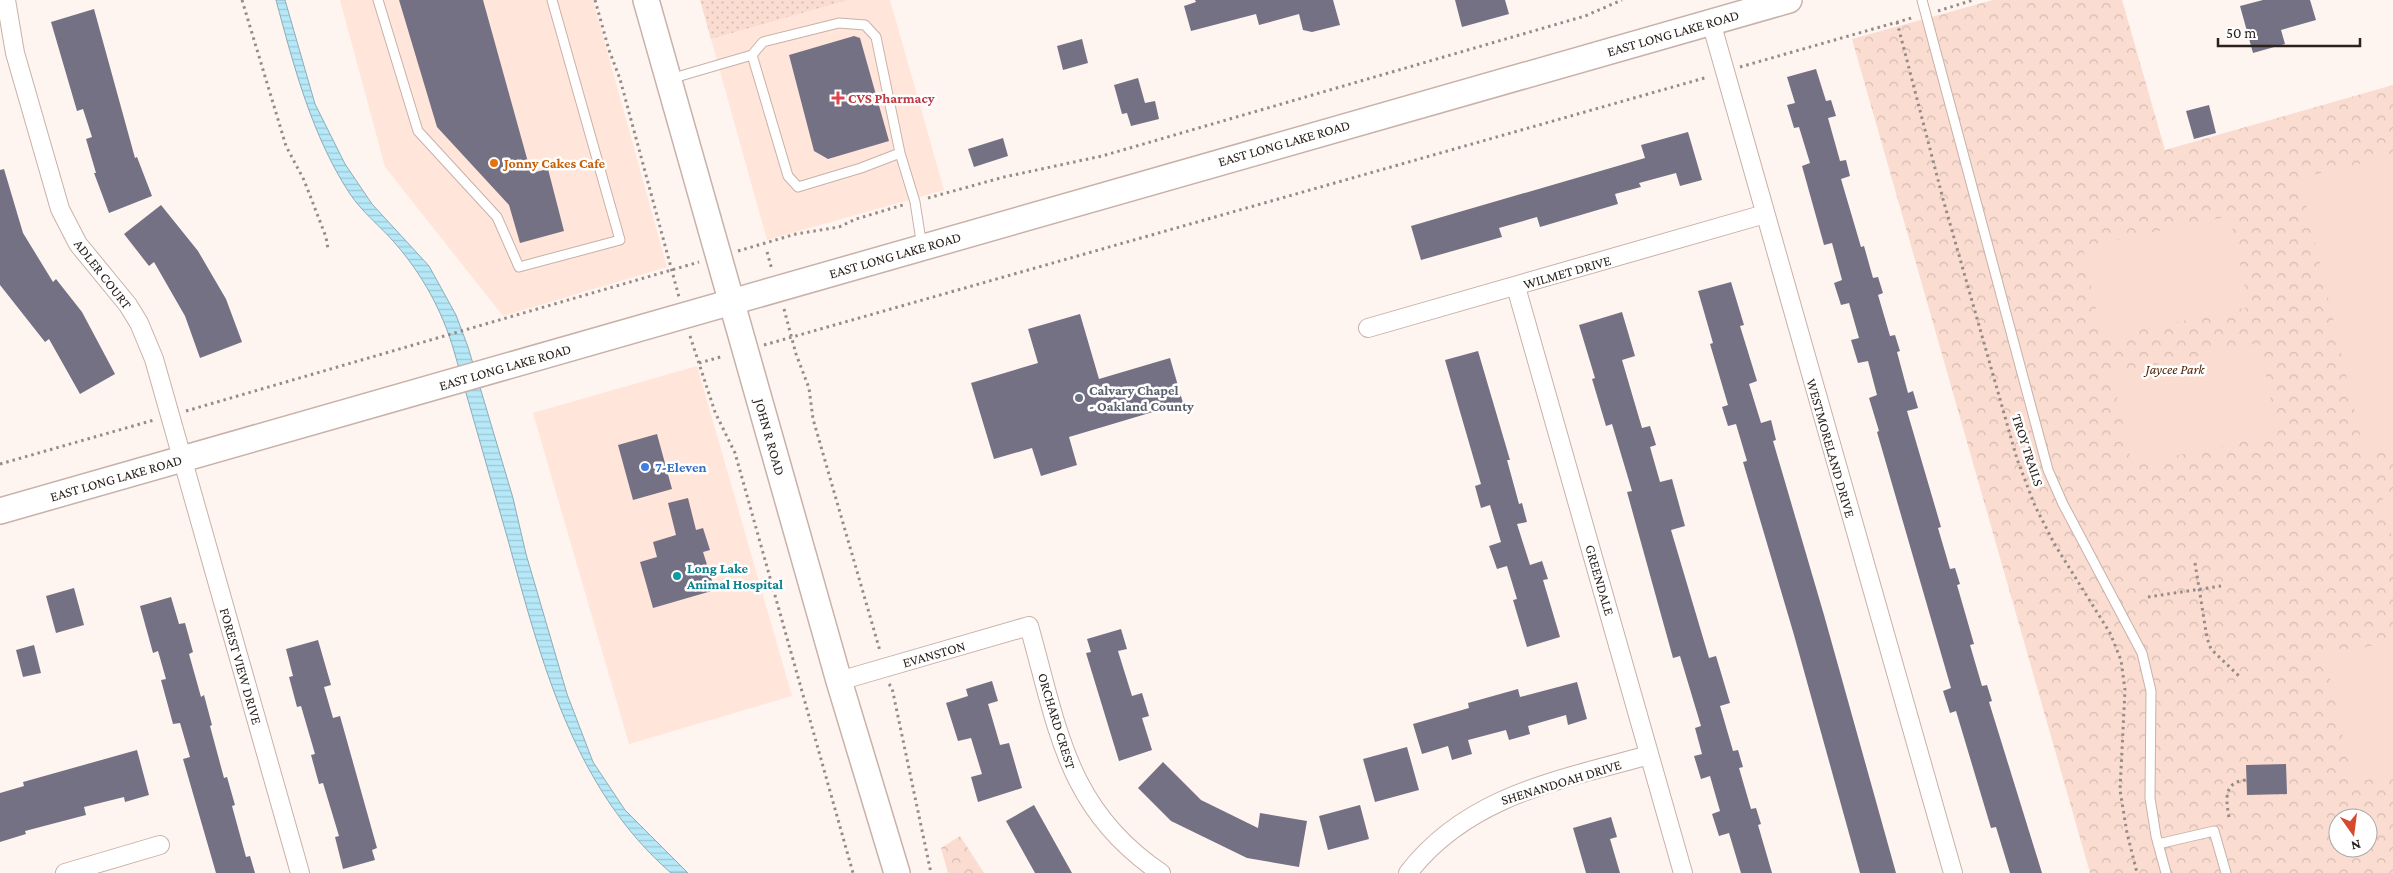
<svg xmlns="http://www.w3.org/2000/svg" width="2393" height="873" viewBox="0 0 2393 873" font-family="'Crimson Pro',serif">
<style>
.built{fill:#ffe5da}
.grass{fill:url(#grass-dots)}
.park{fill:url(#park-crowns);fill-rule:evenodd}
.pitch{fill:#fadcd0}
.water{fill:url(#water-rules);stroke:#8cadb7}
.building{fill:#757185}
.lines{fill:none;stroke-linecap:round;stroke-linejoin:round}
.lane-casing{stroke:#c8b1a8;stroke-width:11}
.street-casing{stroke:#c8b1a8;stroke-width:20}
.secondary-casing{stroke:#c8b1a8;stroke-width:28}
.path{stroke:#958c88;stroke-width:3;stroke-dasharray:2.5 4;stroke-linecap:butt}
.lane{stroke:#fff;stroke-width:9}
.street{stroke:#fff;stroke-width:18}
.secondary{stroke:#fff;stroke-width:25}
.health-dot{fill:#e0444e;stroke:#fff;stroke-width:2}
.food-dot{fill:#e8710a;stroke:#fff;stroke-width:2}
.worship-dot{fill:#6b7280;stroke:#fff;stroke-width:2}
.shop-dot{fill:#3f7fe0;stroke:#fff;stroke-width:2}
.culture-dot{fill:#0f9aa8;stroke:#fff;stroke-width:2}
.labels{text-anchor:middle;stroke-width:5;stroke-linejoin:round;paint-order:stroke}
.street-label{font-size:14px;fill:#2b221e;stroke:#fff}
.health-label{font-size:14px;font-weight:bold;fill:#be3a42;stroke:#fff;text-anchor:start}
.food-label{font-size:14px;font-weight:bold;fill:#c56008;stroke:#fff;text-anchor:start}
.park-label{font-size:14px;font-style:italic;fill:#542005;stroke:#fff}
.worship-label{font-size:14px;font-weight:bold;fill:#5b616d;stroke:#fff;text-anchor:start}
.shop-label{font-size:14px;font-weight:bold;fill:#366cbe;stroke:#fff;text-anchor:start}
.culture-label{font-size:14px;font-weight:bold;fill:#0d838f;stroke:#fff;text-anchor:start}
</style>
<defs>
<pattern id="grass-dots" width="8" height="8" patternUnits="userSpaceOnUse" patternTransform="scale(1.25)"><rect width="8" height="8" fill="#fadcd0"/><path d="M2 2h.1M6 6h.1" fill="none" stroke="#d6bcb2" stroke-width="1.8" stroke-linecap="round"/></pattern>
<pattern id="park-crowns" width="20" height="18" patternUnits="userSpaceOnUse" patternTransform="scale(1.25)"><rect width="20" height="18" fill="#fadcd0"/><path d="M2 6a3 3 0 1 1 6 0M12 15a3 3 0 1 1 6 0" fill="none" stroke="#d6bcb2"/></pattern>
<pattern id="water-rules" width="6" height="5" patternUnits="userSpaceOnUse" patternTransform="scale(1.25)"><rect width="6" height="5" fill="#b6e8f8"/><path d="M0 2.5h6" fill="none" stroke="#9dc7d4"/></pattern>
</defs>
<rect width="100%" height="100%" fill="#fef4f0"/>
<path class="built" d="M340,0H593L667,267L503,316L385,167Z
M848,0H890L944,190L767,240L711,39Z
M697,366L792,696L629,744L533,413Z"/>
<path class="grass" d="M700,0H848L711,39Z"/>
<path class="park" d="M1993,0H2122L2165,150L2393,85V873H2090L1852,39ZM2338,818H2368V848H2338Z
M960,836L984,873H948L941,848Z"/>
<path class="pitch" d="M2393,156V448L2365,455L2300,178Z
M2230,216L2249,307L2102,338L2083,247Z
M2259,343L2278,434L2132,465L2112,374Z
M2393,494V541L2382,497Z
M2393,641V774L2353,783L2325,656Z"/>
<path class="water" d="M276,0H285L315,104L345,164L372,204L429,266L456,315L468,347L513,498L526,554L567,694L593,762L625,810L688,873H671C573,788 541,660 508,540C490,477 472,414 454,351C442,310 422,274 394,242C380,226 362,212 350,194C312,136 294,67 276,0Z"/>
<path class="building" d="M399,0H483L531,173L548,169L564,231L520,243L509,205L437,127Z
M1195,0H1333L1340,25L1312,32L1303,30L1299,14L1259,25L1256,14L1191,31L1184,6L1196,2Z
M1455,0H1505L1509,14L1462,27Z
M2263,0H2310L2316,20L2281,30L2285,44L2253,53L2240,6Z
M94,9L135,158L137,157L152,196L109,213L94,173H96L86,139L92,137L83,109L77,111L51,22Z
M854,36L860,38L889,141L828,159L814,151L789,55Z
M1082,39L1088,63L1063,70L1057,46Z
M1816,69L1826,101L1831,100L1836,116L1828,118L1840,161L1846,160L1850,176L1841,179L1861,247L1864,246L1873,278L1878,277L1883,293L1878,295L1890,336L1895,335L1900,351L1897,352L1908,393L1913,391L1918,408L1907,411L1941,527L1938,528L1950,569L1955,568L1960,584L1957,585L1974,644L1970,645L1982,686L1987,685L1992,701L1989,702L2042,873H2010L1996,827L1991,828L1956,711L1950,713L1943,691L1951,688L1877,432L1879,431L1869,398L1877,395L1868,361L1858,363L1851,340L1859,338L1849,303L1841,305L1834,283L1842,280L1832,243L1824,245L1802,166L1810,163L1799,127L1794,128L1787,105L1795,103L1787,77Z
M1138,78L1145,103L1155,101L1159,119L1131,126L1127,113L1122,114L1114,85Z
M2209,105L2216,133L2194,139L2186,111Z
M1688,132L1702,180L1680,186L1676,173L1639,183L1641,187L1615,194L1618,204L1540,227L1537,217L1499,228L1502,237L1421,260L1411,226L1645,158L1641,145Z
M1003,138L1008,156L974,167L968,149Z
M4,169L23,233L53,282L56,279L82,312L115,374L80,394L49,339L45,342L0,285V170Z
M161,205L198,251L226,299L242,342L200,358L185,316L154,262L149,266L124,234Z
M1731,282L1744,325L1740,326L1757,381L1749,384L1761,423L1771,420L1776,440L1773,441L1824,615L1896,873H1860L1794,635L1743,462L1747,461L1736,424L1728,426L1722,407L1728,405L1710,344L1713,343L1698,291Z
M1622,312L1635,356L1622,360L1642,428L1650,426L1656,445L1650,447L1660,482L1672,479L1685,526L1671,530L1709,658L1716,656L1730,703L1720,706L1733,751L1738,750L1743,767L1739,768L1751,809L1756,808L1761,824L1758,825L1772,873H1741L1729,833L1719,836L1712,814L1720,811L1710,776L1701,779L1694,756L1702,754L1695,728L1701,726L1680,656L1673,658L1627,492L1632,491L1612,424L1606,426L1592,379L1595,378L1579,325Z
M1080,314L1099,379L1170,358L1183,403L1069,437L1077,465L1041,476L1032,448L994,459L971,383L1038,363L1028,329Z
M1478,351L1510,460H1507L1519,504L1522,503L1527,522L1517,524L1530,565L1542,561L1548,579L1543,580L1560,637L1527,647L1513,600L1517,599L1507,566L1497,569L1489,546L1501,542L1490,505L1481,508L1475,486L1481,484L1445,360Z
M657,434L672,489L633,500L618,445Z
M688,498L696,530L703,528L710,550L703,552L715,590L653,608L640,562L657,557L653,542L676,535L668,503Z
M74,588L84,625L56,633L46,596Z
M171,597L179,624L185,623L193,652L189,654L201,697L204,695L212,725L210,726L224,778L227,777L235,805L232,806L246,857L250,856L255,873H216L183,759L190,757L180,723L173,724L161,680L166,679L158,651L153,653L140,606Z
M1121,629L1127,649L1118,651L1132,696L1142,693L1149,716L1142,718L1152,750L1119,761L1086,653L1091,652L1087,639Z
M318,640L331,685L324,687L333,718L340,716L377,848L372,850L375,860L343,869L335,837L339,836L323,783L319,784L311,755L315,754L301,706L297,707L289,677L293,676L286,649Z
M34,645L41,673L23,677L16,650Z
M992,681L998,701L988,704L1000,745L1009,743L1022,788L978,802L971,777L982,774L971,738L958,741L946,703L968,696L966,689Z
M1577,682L1587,719L1568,725L1566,715L1528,726L1530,734L1509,740L1506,730L1468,740L1472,754L1452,760L1448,746L1422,754L1413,724L1469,708L1468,703L1518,689L1520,697Z
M1407,747L1419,790L1375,802L1363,759Z
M137,750L149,795L125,802L124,797L84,807L86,815L25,831L26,834L0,842V793L24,786L23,782Z
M1163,762L1201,800L1258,828L1260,813L1307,821L1299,867L1247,858L1171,821L1138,788Z
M2286,764L2287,794L2247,795L2246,765Z
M1034,805L1072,873H1035L1006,821Z
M1360,805L1369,839L1328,850L1319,816Z
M1611,817L1617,837L1610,839L1620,873H1586L1573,828Z"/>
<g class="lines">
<g class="lane-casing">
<path id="lane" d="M378,0L418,131L497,217L519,267L620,240L552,0
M1922,0L2048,470L2063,504L2142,653L2151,691L2150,798L2156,836L2166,873
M752,55L763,42L839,23L865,25L876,37L900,153L915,202L922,247
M670,79L752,55L788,176L798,187L861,168L900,153
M2158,844L2214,831L2226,873"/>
</g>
<g class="street-casing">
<path id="street" d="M6,0L15,53L60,209L78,244L128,305L139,323L154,359L300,873
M1711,22L1953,873
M1516,287L1683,873
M1368,328L1765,214
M839,681L1029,626C1058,728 1066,809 1161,873
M65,873L160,845
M1408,873C1468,795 1560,780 1649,755"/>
</g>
<g class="secondary-casing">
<path id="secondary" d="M646,0L839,681L897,873
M0,511L1789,0"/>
</g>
<path class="path" d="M242,0L286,146L304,180L326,237L328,249
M595,0L609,50L620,79L679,297
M1938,11L1973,0
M1897,22L1943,199L2017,459L2035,506L2055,545L2110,633L2121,660L2125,690L2120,790L2127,833L2137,873
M1740,67L1915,17
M928,198L1004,177L1102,156L1585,16L1622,0
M738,251L796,234L839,227L856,219L903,205
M767,252L772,270
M784,309L796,354L809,388L813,419L880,651
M690,336L715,412L735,453L853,873
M764,345L1708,77
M699,363L724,356
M186,411L699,262
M0,464L154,420
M2195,563L2207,638L2211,649L2241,678
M2148,597L2221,586
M889,684L892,688L931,873
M2229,817C2226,800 2223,782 2246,780"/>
<use href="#lane" class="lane"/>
<use href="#street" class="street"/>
<use href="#secondary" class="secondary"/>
</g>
<path class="health-dot" d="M835.5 90.5h5v5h5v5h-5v5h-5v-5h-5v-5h5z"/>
<circle class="food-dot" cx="494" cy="163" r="5"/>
<circle class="worship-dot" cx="1079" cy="398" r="5"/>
<circle class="shop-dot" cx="645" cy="467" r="5"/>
<circle class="culture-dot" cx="677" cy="576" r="5"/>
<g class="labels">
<g class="street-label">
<text transform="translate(1673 33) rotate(-16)" y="5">EAST LONG LAKE ROAD</text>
<text transform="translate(1284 143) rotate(-16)" y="5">EAST LONG LAKE ROAD</text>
<text transform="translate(895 255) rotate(-16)" y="5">EAST LONG LAKE ROAD</text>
<text transform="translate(1567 272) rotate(-16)" y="5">WILMET DRIVE</text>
<text transform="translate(103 274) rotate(52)" y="5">ADLER COURT</text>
<text transform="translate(505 367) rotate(-16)" y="5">EAST LONG LAKE ROAD</text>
<text transform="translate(770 437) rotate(74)" y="5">JOHN R ROAD</text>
<text transform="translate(1831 448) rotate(74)" y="5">WESTMORELAND DRIVE</text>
<text transform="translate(2028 450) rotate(72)" y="5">TROY TRAILS</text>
<text transform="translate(116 478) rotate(-16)" y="5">EAST LONG LAKE ROAD</text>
<text transform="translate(1600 580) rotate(74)" y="5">GREENDALE</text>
<text transform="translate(934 654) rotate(-16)" y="5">EVANSTON</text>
<text transform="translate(241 666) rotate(74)" y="5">FOREST VIEW DRIVE</text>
<text transform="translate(1057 721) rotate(73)" y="5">ORCHARD CREST</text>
<text transform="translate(1561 782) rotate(-17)" y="5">SHENANDOAH DRIVE</text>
</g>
<g class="health-label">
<text x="848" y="103">CVS Pharmacy</text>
</g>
<g class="food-label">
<text x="504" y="168">Jonny Cakes Cafe</text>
</g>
<g class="park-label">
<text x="2175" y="374">Jaycee Park</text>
</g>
<g class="worship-label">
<text x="1089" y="395">Calvary Chapel<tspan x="1089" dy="16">- Oakland County</tspan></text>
</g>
<g class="shop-label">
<text x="655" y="472">7-Eleven</text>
</g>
<g class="culture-label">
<text x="687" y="573">Long Lake<tspan x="687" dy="16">Animal Hospital</tspan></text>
</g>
</g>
<g transform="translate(2353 833) rotate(166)"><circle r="24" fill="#ffffff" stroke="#aaa7a5"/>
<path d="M0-4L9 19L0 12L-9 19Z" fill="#d54a2e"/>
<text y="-8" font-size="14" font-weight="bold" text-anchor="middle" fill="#2b221e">N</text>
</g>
<path d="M2218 38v8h142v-8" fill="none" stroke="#2b221e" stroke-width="2.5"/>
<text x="2226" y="38" font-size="15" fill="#2b221e" stroke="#ffffff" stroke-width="4" paint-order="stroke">50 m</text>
</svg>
